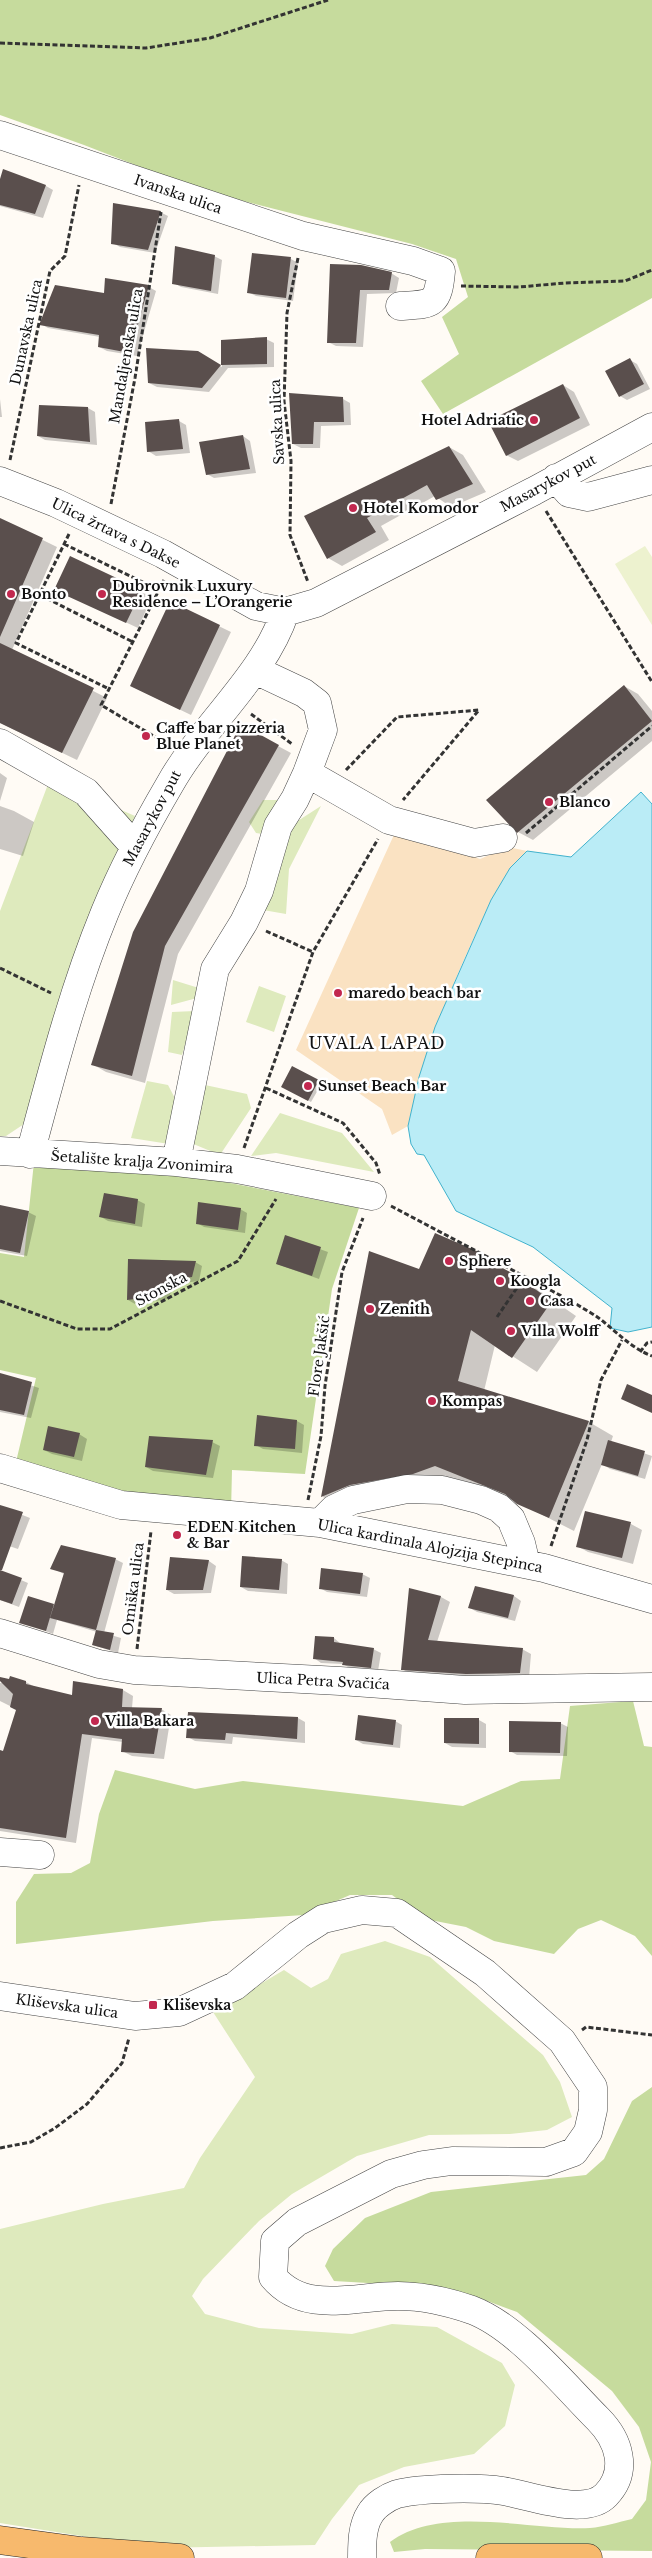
<svg xmlns="http://www.w3.org/2000/svg" width="652" height="2558" viewBox="0 0 652 2558" font-family="'Libre Baskerville',serif">
<style>
.green{fill:#deeabd}
.forest{fill:#c6db9d}
.sand{fill:#fae2c2}
.pitch{fill:#edf2cf}
.water{fill:#baecf6;stroke:#41b2cd}
.shadow{fill:#0003}
.building{fill:#5a4f4d}
.lines{fill:none;stroke-linecap:round;stroke-linejoin:round}
.minor-casing{stroke:#444;stroke-width:29}
.major-casing{stroke:#222;stroke-width:29}
.path{stroke:#333;stroke-width:3;stroke-dasharray:5 2.5;stroke-linecap:butt}
.minor{stroke:#fff;stroke-width:28}
.major{stroke:#f7b96d;stroke-width:28}
.poi-dot{fill:#c2284f;stroke:#fff;stroke-width:2}
.labels{text-anchor:middle;stroke-width:5;stroke-linejoin:round;paint-order:stroke}
.street-label{font-size:14px;fill:#111;stroke:#fff}
.poi-label{font-size:14px;font-weight:bold;fill:#111;stroke:#fff;text-anchor:start}
.quarter-label{font-size:16px;letter-spacing:1px;fill:#111;stroke:#fff}
</style>
<rect width="100%" height="100%" fill="#fffbf5"/>
<path class="green" d="M50,779L135,816L74,972L24,1124L6,1136H0V911Z
M263,800H278L269,835L256,833L249,822Z
M321,806L289,869L286,914L263,910L282,831Z
M173,980L202,989L197,998L171,1005Z
M259,986L286,996L274,1032L246,1022Z
M195,1011L182,1055L168,1052L172,1012Z
M147,1081L168,1085L178,1104L169,1144L131,1138Z
M205,1085L247,1094L251,1108L220,1155L191,1143Z
M280,1113L342,1133L374,1172L276,1153L251,1156Z
M385,1941L430,1957L543,2055L560,2082L572,2117L547,2130L510,2134L429,2135L357,2156L292,2194L259,2221L203,2279L192,2296L205,2314L259,2328L352,2334L392,2324L437,2327L502,2363L515,2385L505,2426L474,2454L404,2467L359,2485L332,2519L315,2545L156,2548L0,2523V2229L103,2204L184,2188L200,2158L255,2077L213,2012L284,1970L311,1988L328,1979L341,1954Z"/>
<path class="forest" d="M0,0H652V298L443,414L421,381L459,354L442,317L468,297L456,259L412,244L200,190L84,145L0,115Z
M34,1162L178,1173L359,1208L332,1289L305,1474L232,1470L231,1512L122,1498L15,1466L36,1378L0,1370V1253L24,1257Z
M633,1701L644,1746L652,1747V1956L635,1936L601,1920L578,1929L554,1954L494,1941L466,1927L425,1919L392,1895H350L304,1915L213,1921L16,1944V1902L34,1874L71,1873L90,1863L99,1814L115,1770L195,1789L243,1781L463,1806L521,1781L560,1779L570,1706Z
M652,2087V2551L425,2549L394,2552L390,2542C440,2504 533,2531 590,2528C604,2527 618,2522 632,2519L646,2500L651,2462L639,2427L612,2391L517,2312L474,2296L419,2286L334,2281L325,2266L333,2249L365,2218L431,2192L586,2175L604,2159L632,2101Z"/>
<path class="sand" d="M398,826L480,859L508,847L527,851C501,877 487,909 472,942C444,1002 423,1062 408,1126L392,1135L382,1109L296,1050Z"/>
<path class="pitch" d="M645,546L652,557V625L615,564Z"/>
<path class="water" d="M641,792L652,804V1327L628,1332L610,1328L612,1308L533,1247L456,1211L424,1155L417,1154L411,1144L408,1126L419,1077L435,1027L491,900L510,868L527,851L571,857Z"/>
<path class="shadow" d="M0,183L46,186L53,190L43,218L0,206Z
M160,212L168,216L155,253L120,247L113,243Z
M214,256L222,260L218,294L181,287L174,283Z
M291,259L298,263L293,301L256,296L248,292Z
M331,265L391,273L399,278L396,293L367,294L363,347L336,346L328,342Z
M107,279L149,287L156,291L137,356L107,351L99,347L100,337L48,328L41,324L105,295Z
M266,339L274,343V367L228,368L209,392L157,387L149,383L197,352L222,367V341Z
M630,360L637,364L650,389L627,400L620,396Z
M563,385L574,392L590,425L518,461L506,455Z
M290,394L343,399L350,403L351,425L321,426L320,448H301L293,444Z
M0,399L2,417H0Z
M88,408L95,412L97,445L45,440L38,436Z
M179,421L186,425L190,453L156,456L148,451Z
M243,436L250,441L256,473L214,478L207,474Z
M449,447L463,455L486,492L451,507L435,496L381,526L389,540L342,566L328,558L306,516Z
M0,519L57,547L12,650L107,698L77,760L0,723Z
M141,591L152,597L138,628L67,595Z
M171,603L231,632L191,715L131,686Z
M624,686L638,694L652,711V741L533,840L518,832L488,800Z
M278,746L291,753L178,954L145,1083L106,1072L92,1064Z
M0,773L7,778L0,801Z
M0,806L14,811L34,822L23,856L0,849Z
M293,1068L322,1083L311,1102L283,1087Z
M137,1200L145,1204L142,1227L108,1221L101,1217Z
M0,1206L28,1212L36,1216L27,1256L0,1251Z
M240,1209L247,1213L245,1233L204,1227L197,1223Z
M435,1235L479,1254L537,1289L576,1316L537,1372L495,1345L484,1391L589,1422L613,1436L611,1442L652,1456L645,1479L610,1469L602,1464L574,1531L517,1502L461,1480L347,1511L323,1497L370,1252L420,1271Z
M286,1237L328,1252L319,1279L277,1264Z
M195,1262L202,1266L199,1281L175,1284L168,1299L135,1304L128,1300Z
M0,1375L39,1388L31,1418L0,1412Z
M258,1417L297,1421L304,1425L302,1453L263,1449L256,1445Z
M79,1434L87,1439L82,1461L52,1454L44,1450Z
M212,1442L220,1446L213,1478L153,1471L146,1467Z
M0,1506L30,1518L18,1549L0,1543Z
M586,1512L631,1524L642,1530L633,1564L588,1552L577,1546Z
M115,1559L123,1563L104,1633L121,1638L118,1653L93,1645L97,1632L57,1620L53,1634L21,1622L29,1597L55,1606L64,1574L52,1568Z
M171,1559L209,1561L216,1566L211,1593L174,1594L167,1590Z
M281,1560L288,1564L287,1594L248,1591L241,1587Z
M0,1571L28,1583L19,1607L0,1600Z
M362,1574L370,1578L367,1597L327,1592L320,1588Z
M476,1588L514,1596L521,1601L515,1621L477,1612L470,1608Z
M410,1589L441,1597L450,1602L437,1642L522,1649L531,1654L529,1678L476,1679L411,1674L402,1669Z
M334,1638L341,1644L373,1649L381,1653L378,1671L351,1669L343,1664L321,1663L314,1658Z
M26,1682L35,1687L73,1696L74,1683L123,1690L133,1696L132,1708L161,1709L171,1715L164,1759L132,1756L122,1751L123,1742L92,1738L76,1843L0,1831V1752H3L18,1710L0,1701V1683Z
M189,1714L298,1718L305,1722V1743L233,1737L232,1744L195,1741L188,1737Z
M479,1720L486,1724V1748L452,1747L445,1743Z
M395,1721L402,1725L400,1748L363,1744L356,1740Z
M560,1723L568,1727L567,1756L517,1755L510,1751Z"/>
<path class="building" d="M3,169L46,185L35,214L0,205V179Z
M113,203L161,211L148,250L111,244Z
M175,246L215,255L211,291L172,284Z
M252,253L291,257L286,298L247,293Z
M330,264L361,265L392,272L389,290H360L356,343H327Z
M105,278L149,285L130,353L98,347L99,335L39,325L55,285L104,293Z
M267,337V364L221,365V340Z
M146,348L198,351L221,365L202,388L148,383Z
M630,358L644,384L619,397L605,371Z
M563,384L580,418L506,456L488,421Z
M289,393L343,397L344,422H314L313,444H292Z
M39,405L88,407L90,442L37,436Z
M179,419L183,449L147,452L145,422Z
M243,435L250,469L206,475L199,442Z
M449,446L473,484L436,500L427,485L367,518L376,532L327,559L304,516Z
M0,518L43,538L0,637Z
M70,556L142,590L126,623L54,590Z
M170,601L220,625L180,710L130,686Z
M0,643L94,688L62,753L0,723Z
M624,685L652,721L517,833L486,800Z
M241,724L279,745L165,946L132,1076L91,1065L133,932Z
M292,1066L319,1080L308,1101L281,1087Z
M104,1193L138,1199L135,1224L99,1217Z
M198,1202L241,1208L238,1230L196,1224Z
M0,1205L29,1211L20,1253L0,1249Z
M435,1233L479,1252L478,1255L512,1273L552,1301L512,1358L471,1330L458,1381L589,1421L549,1518L517,1504L505,1494L435,1466L413,1474L350,1485L321,1497L369,1251L419,1269Z
M285,1235L321,1247L312,1276L276,1264Z
M128,1259L196,1261L192,1277L168,1280L161,1296L127,1300Z
M0,1373L32,1382L24,1415L0,1410Z
M627,1384L652,1395V1413L621,1399Z
M257,1415L297,1420L295,1449L254,1446Z
M48,1426L80,1433L74,1457L43,1450Z
M149,1436L213,1440L206,1475L145,1467Z
M608,1440L645,1451L638,1476L601,1465Z
M0,1505L23,1512L2,1570H0Z
M585,1511L631,1522L622,1558L576,1547Z
M61,1545L116,1558L96,1630L50,1618L64,1573L50,1569Z
M242,1556L282,1559L279,1590L240,1587Z
M170,1557L209,1560L203,1590H166Z
M321,1568L363,1573L360,1594L319,1589Z
M0,1570L22,1578L12,1604L0,1600Z
M475,1586L514,1595L508,1618L468,1608Z
M409,1588L441,1596L428,1640L523,1648L520,1673L466,1674L401,1670Z
M28,1596L54,1604L46,1631L19,1623Z
M96,1630L114,1633L110,1650L92,1645Z
M315,1636L334,1637V1642L374,1648L371,1668L342,1665L343,1662L313,1659Z
M10,1676L26,1681V1684L72,1695L73,1681L123,1689L122,1707L162,1708L154,1754L121,1752L122,1739L82,1734L66,1838L0,1828V1750L3,1751L16,1710L10,1707L13,1694L0,1681V1677L9,1679Z
M188,1712L298,1717L297,1739L226,1733L225,1740L186,1738Z
M358,1715L396,1720L393,1745L355,1740Z
M444,1718H479V1744L444,1743Z
M509,1721L561,1722L560,1753L509,1752Z"/>
<g class="lines">
<g class="minor-casing">
<path id="minor" d="M0,135L303,236L413,261L441,271C438,306 432,304 400,306
M556,478L569,493L588,497L652,480
M0,481L56,503L163,554L256,606L285,612L316,603L534,491L652,427
M255,670L304,693L317,703L323,730L307,773L389,820L474,843L503,838
M0,743L86,792L135,847
M0,1151L176,1162L237,1169L372,1196
M30,1154C52,1072 73,990 105,912C123,868 146,825 170,784C203,725 264,676 285,612
M176,1162L215,969L244,922L259,891L278,826L295,799L307,773
M0,1468L121,1505L320,1523L544,1568L652,1599
M320,1523L334,1509L353,1500L407,1489L442,1490L481,1500L499,1508L511,1519L521,1543L526,1564
M0,1633L99,1664L134,1670L340,1681L465,1690L652,1687
M0,1852L40,1855
M0,1996L135,2016L179,2012L235,1986L298,1935L323,1919L362,1910L397,1913L485,1973L562,2041L593,2087V2110L588,2132L574,2152L546,2162L452,2161L423,2165L391,2174L297,2222L275,2241L273,2277C305,2315 355,2296 398,2296C423,2296 449,2302 472,2310C517,2327 564,2385 598,2419C619,2440 629,2471 606,2495C585,2517 529,2495 503,2491C478,2487 422,2488 397,2494C388,2497 375,2505 370,2514C362,2526 362,2544 362,2558"/>
</g>
<g class="major-casing">
<path id="major" d="M0,2540L81,2551L180,2558
M490,2558H588"/>
</g>
<path class="path" d="M0,43L146,48L210,38L328,0
M298,258L287,313L284,401L291,461L290,535L308,582
M461,286L519,287L565,283L625,281L652,270
M10,460L50,271L65,256L79,185
M111,504L135,378L161,212
M546,511L652,682
M69,534L16,643L109,689
M64,544L159,590
M164,580L101,705L169,745
M40,595L133,642
M251,714L292,744
M346,770L397,717L479,710L403,800
M526,833L652,726
M266,931L313,952
M0,968L51,993
M266,1088L343,1123L376,1163L380,1175
M244,1148L313,952L378,839
M391,1206L573,1302C582,1308 592,1313 600,1319C618,1333 631,1348 652,1356
M0,1301L77,1329H110L238,1261L276,1199
M497,1317L525,1276
M640,1352L647,1343L652,1342
M308,1500L321,1436L325,1386L342,1272L363,1218
M551,1546L587,1440L601,1380L622,1340
M137,1649L151,1531
M582,2030L586,2027L652,2035
M0,2148L31,2142L55,2128L87,2104L122,2063L129,2038"/>
<use href="#minor" class="minor"/>
<use href="#major" class="major"/>
</g>
<g class="poi-dot">
<circle cx="534" cy="420" r="5"/>
<circle cx="353" cy="508" r="5"/>
<circle cx="11" cy="594" r="5"/>
<circle cx="102" cy="594" r="5"/>
<circle cx="146" cy="736" r="5"/>
<circle cx="549" cy="802" r="5"/>
<circle cx="338" cy="993" r="5"/>
<circle cx="308" cy="1086" r="5"/>
<circle cx="449" cy="1261" r="5"/>
<circle cx="500" cy="1281" r="5"/>
<circle cx="530" cy="1301" r="5"/>
<circle cx="370" cy="1309" r="5"/>
<circle cx="511" cy="1331" r="5"/>
<circle cx="432" cy="1401" r="5"/>
<circle cx="177" cy="1535" r="5"/>
<circle cx="95" cy="1721" r="5"/>
<rect x="148" y="2000" width="10" height="10" rx="2.5"/>
</g>
<g class="labels">
<g class="street-label">
<text transform="translate(178 194) rotate(19)" y="5">Ivanska ulica</text>
<text transform="translate(26 332) rotate(-78)" y="5">Dunavska ulica</text>
<text transform="translate(126 356) rotate(-80)" y="5">Mandaljenska ulica</text>
<text transform="translate(277 422) rotate(-93)" y="5">Savska ulica</text>
<text transform="translate(548 483) rotate(-28)" y="5">Masarykov put</text>
<text transform="translate(116 533) rotate(26)" y="5">Ulica žrtava s Dakse</text>
<text transform="translate(152 818) rotate(-62)" y="5">Masarykov put</text>
<text transform="translate(142 1162) rotate(4)" y="5">Šetalište kralja Zvonimira</text>
<text transform="translate(161 1289) rotate(-28)" y="5">Stonska</text>
<text transform="translate(319 1356) rotate(-82)" y="5">Flore Jakšić</text>
<text transform="translate(430 1546) rotate(11)" y="5">Ulica kardinala Alojzija Stepinca</text>
<text transform="translate(133 1589) rotate(-83)" y="5">Omiška ulica</text>
<text transform="translate(323 1681) rotate(3)" y="5">Ulica Petra Svačića</text>
<text transform="translate(67 2006) rotate(8)" y="5">Kliševska ulica</text>
</g>
<g class="poi-label">
<text x="524" y="425" text-anchor="end">Hotel Adriatic</text>
<text x="363" y="513">Hotel Komodor</text>
<text x="112" y="591">Dubrovnik Luxury<tspan x="112" dy="16">Residence – L’Orangerie</tspan></text>
<text x="21" y="599">Bonto</text>
<text x="156" y="733">Caffe bar pizzeria<tspan x="156" dy="16">Blue Planet</tspan></text>
<text x="559" y="807">Blanco</text>
<text x="348" y="998">maredo beach bar</text>
<text x="318" y="1091">Sunset Beach Bar</text>
<text x="459" y="1266">Sphere</text>
<text x="510" y="1286">Koogla</text>
<text x="540" y="1306">Casa</text>
<text x="380" y="1314">Zenith</text>
<text x="521" y="1336">Villa Wolff</text>
<text x="442" y="1406">Kompas</text>
<text x="187" y="1532">EDEN Kitchen<tspan x="187" dy="16">&amp; Bar</tspan></text>
<text x="105" y="1726">Villa Bakara</text>
<text x="163" y="2010">Kliševska</text>
</g>
<g class="quarter-label">
<text x="377" y="1049">UVALA LAPAD</text>
</g>
</g>
</svg>
